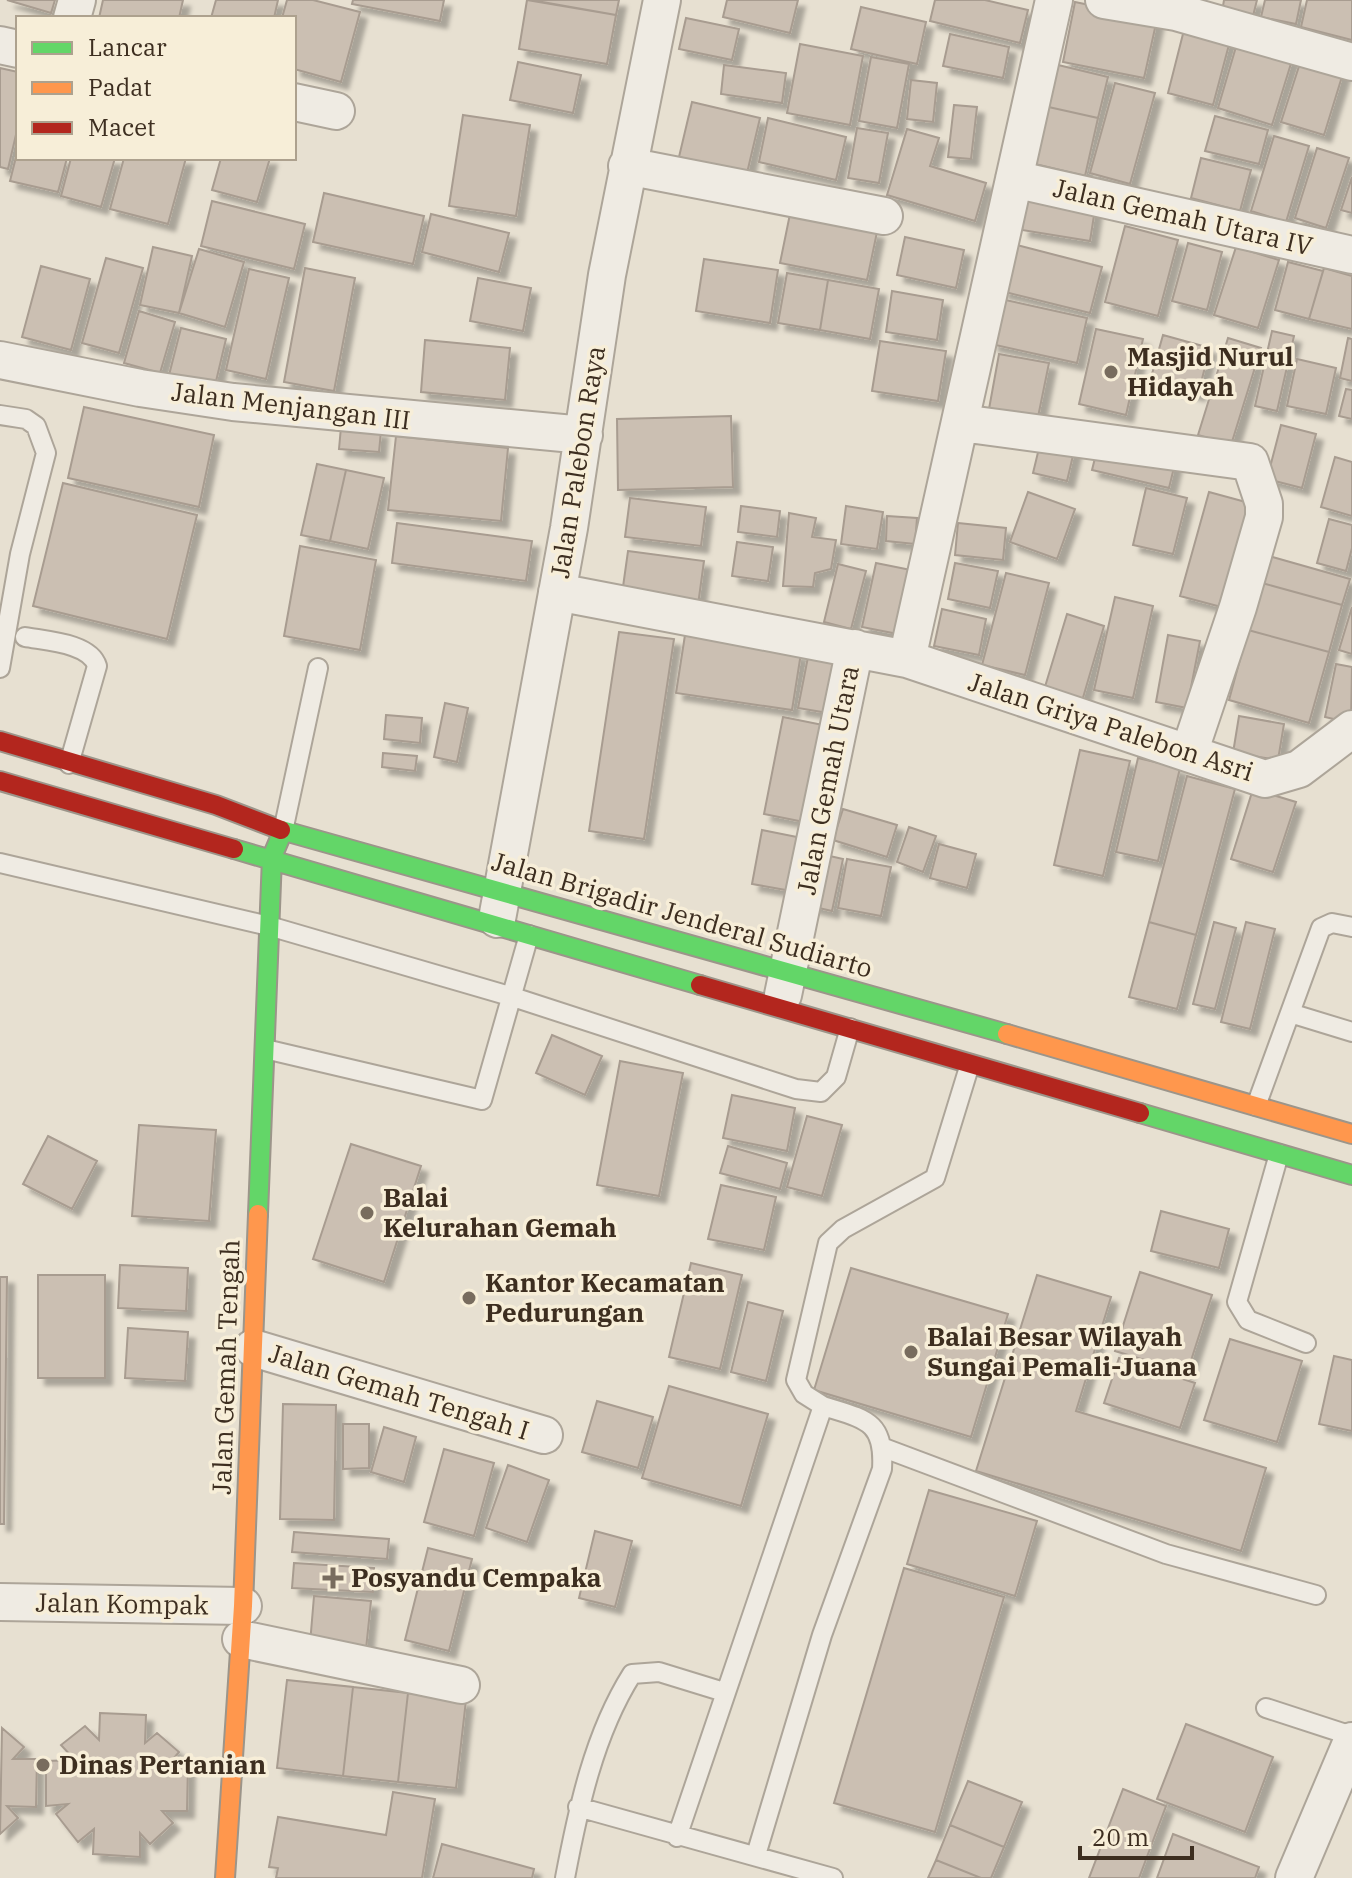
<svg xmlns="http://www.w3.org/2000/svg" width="1352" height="1878" viewBox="0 0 1352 1878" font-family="'IBM Plex Serif',serif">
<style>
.building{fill:#cbbfb2;stroke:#a89c90;stroke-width:2;filter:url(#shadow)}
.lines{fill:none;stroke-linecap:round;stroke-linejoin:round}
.lane-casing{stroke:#ada599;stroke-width:22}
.street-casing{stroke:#ada599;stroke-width:40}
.fast-casing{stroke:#9c958a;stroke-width:22}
.slow-casing{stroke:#9c958a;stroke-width:22}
.jam-casing{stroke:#9c958a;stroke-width:22}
.lane{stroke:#efebe3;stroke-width:18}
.street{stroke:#efebe3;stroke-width:36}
.fast{stroke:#63d668;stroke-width:18}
.slow{stroke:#ff974d;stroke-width:18}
.jam{stroke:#b3261e;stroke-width:18}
.poi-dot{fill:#786c5e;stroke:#f7eed8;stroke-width:3}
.labels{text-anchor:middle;stroke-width:7;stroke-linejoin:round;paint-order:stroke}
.street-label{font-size:26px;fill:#3d2e20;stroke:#f7eed8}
.poi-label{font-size:26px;font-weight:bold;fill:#3d2e20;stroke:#f7eed8;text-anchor:start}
</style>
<defs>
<filter id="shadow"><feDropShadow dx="7" dy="7" stdDeviation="2" flood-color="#0004"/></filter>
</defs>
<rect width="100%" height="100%" fill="#e7e0d1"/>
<path class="building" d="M7,0H55L51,13Z
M103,0H183L179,18H99Z
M216,0H278L274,18H211Z
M287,0H313L360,12L341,82L294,69V18H282Z
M353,0H444L440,21L352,4Z
M527,0L616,15L607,64L519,49Z
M531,0H619L616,15Z
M727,0H798L790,33L723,17Z
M935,0H985L1028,10L1020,43L930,21Z
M1224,0H1257L1252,20L1222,12Z
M1265,0H1301L1296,24L1261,17Z
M1307,0H1352V40L1301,27Z
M1075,2L1157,19L1144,78L1063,62Z
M861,7L926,22L917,64L851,49Z
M686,18L739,29L732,60L679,49Z
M1185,26L1231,37L1213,105L1168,93Z
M950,34L1009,47L1003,78L943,66Z
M1238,40L1293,57L1272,125L1218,108Z
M800,44L863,56L850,125L787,113Z
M871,57L909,64L897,128L859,121Z
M1302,57L1344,70L1324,135L1281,122Z
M518,62L581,75L573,113L510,100Z
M1054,64L1108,77L1098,118L1044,106Z
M724,65L786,73L782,103L721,94Z
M0,68L18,72V126L8,169L0,167Z
M911,80L937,83L933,122L907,119Z
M1115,83L1155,93L1130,184L1090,173Z
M692,102L760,118L747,173L679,157Z
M954,105L977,107L971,159L948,157Z
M1044,106L1098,118L1085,176L1031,163Z
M463,115L530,125L516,216L449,206Z
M1215,116L1268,130L1259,164L1205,151Z
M768,118L846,137L836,180L759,162Z
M857,128L888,133L879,183L848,178Z
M907,129L939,138L930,166L986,183L975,221L887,195Z
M1274,136L1309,146L1286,222L1251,211Z
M1317,148L1349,158L1326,228L1295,218Z
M18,149V158H67L58,192L10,181Z
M71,158H115L101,207L61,196Z
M124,158H186L168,224L110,209Z
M221,158H270L257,202L212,190Z
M1201,158L1251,170L1240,211L1191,198Z
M1352,177V213L1341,210Z
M324,193L424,216L413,264L313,242Z
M1027,198L1095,209L1090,241L1022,230Z
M212,201L305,224L294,269L201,246Z
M431,214L509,233L499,272L422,252Z
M790,214L877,232L867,280L780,263Z
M1125,226L1178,240L1158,316L1105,302Z
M905,237L964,250L956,288L897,275Z
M1188,243L1222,252L1207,310L1172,301Z
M1013,244L1102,267L1090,313L1001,291Z
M153,247L192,256L179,313L140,305Z
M1236,247L1279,260L1258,328L1214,315Z
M199,249L244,262L225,327L179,313Z
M106,258L143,268L119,353L82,343Z
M704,259L778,270L770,323L696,311Z
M1288,262L1323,271L1309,319L1275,310Z
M41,266L90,279L71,350L22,337Z
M305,268L355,278L334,391L284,382Z
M1324,268L1352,276V329L1309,319Z
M249,269L289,278L266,379L226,370Z
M787,273L828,280L820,330L778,323Z
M478,278L531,288L523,331L470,321Z
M828,280L879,289L870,339L820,330Z
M892,291L943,300L937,340L886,332Z
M1001,299L1087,318L1077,363L991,344Z
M139,311L175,322L160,373L124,363Z
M181,328L226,339L213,394L167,383Z
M1096,329L1143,339L1126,415L1079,404Z
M1272,331L1294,336L1277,411L1255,406Z
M1163,335L1210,348L1198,394L1150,381Z
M1228,338L1261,348L1231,445L1198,435Z
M1348,338L1352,339V381L1340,378Z
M425,340L510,348L505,400L421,392Z
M880,341L946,351L938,401L872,391Z
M999,354L1049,363L1038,417L989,409Z
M1297,359L1336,368L1326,414L1287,406Z
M1346,389L1352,390V419L1339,416Z
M84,407L214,435L199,507L68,478Z
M731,416L733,487L618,490L617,419Z
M1281,425L1316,434L1302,488L1267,479Z
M341,427L381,431L379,452L339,449Z
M396,436L508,448L501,521L388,510Z
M1041,440L1075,447L1067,481L1033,473Z
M1099,442L1176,459L1169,488L1092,470Z
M1335,457L1352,462V516L1321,507Z
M317,464L346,470L330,541L301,535Z
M346,470L384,478L368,549L330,541Z
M63,483L197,515L167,639L33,606Z
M1146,488L1187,498L1173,554L1133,545Z
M1028,492L1075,509L1057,559L1010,542Z
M1209,492L1253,504L1225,608L1180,596Z
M630,498L706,507L701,546L625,537Z
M741,506L780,511L777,537L738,532Z
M846,506L883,512L877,549L841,544Z
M789,513L816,518L812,537L836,540L831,569L815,573L813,587L783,586Z
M887,516L917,518L915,544L886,541Z
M1329,519L1352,525V548L1346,571L1317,563Z
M397,523L532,541L526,581L392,563Z
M958,523L1006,528L1003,560L955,555Z
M737,542L773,547L768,581L732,576Z
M300,546L376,560L360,650L284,636Z
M628,551L704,561L698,605L622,594Z
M1269,556L1350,579L1342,605L1262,583Z
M876,563L916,571L903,635L862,627Z
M955,563L998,571L990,608L948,599Z
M838,564L866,571L851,629L824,622Z
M1006,573L1049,583L1025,675L982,665Z
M1262,583L1342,605L1329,652L1248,630Z
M1115,597L1153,606L1133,698L1094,690Z
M1352,607V654L1339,650Z
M942,609L986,619L979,655L934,646Z
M1067,614L1104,626L1082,701L1044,690Z
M1248,630L1329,652L1309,723L1229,700Z
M619,632L674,639L644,839L589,831Z
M685,635L801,653L792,710L676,693Z
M1168,635L1200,641L1187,708L1156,702Z
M808,657L844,664L834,714L798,708Z
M1336,664L1352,667L1351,723L1325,717Z
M445,703L468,708L457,762L434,757Z
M386,715L422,718L420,743L384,739Z
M1239,716L1284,724L1278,760L1233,753Z
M783,717L833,727L814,824L764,814Z
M1080,750L1130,761L1103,876L1054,865Z
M383,753L417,756L415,771L382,767Z
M1138,758L1180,768L1158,861L1116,852Z
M1187,776L1235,789L1196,935L1149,922Z
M1253,789L1296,802L1273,872L1231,859Z
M843,809L897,825L887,857L833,840Z
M909,827L936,836L923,872L897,862Z
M762,830L807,839L797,892L752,884Z
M939,844L976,854L967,888L930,878Z
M821,854L843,859L832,911L810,906Z
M847,859L891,867L881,916L838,908Z
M1149,922L1196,935L1177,1009L1129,997Z
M1214,922L1236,928L1215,1009L1193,1004Z
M1246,922L1275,929L1250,1029L1221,1022Z
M552,1035L602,1056L585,1095L536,1073Z
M620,1061L683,1073L659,1196L597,1185Z
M732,1095L795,1108L787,1151L723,1138Z
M807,1116L842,1125L822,1196L787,1187Z
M139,1125L216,1130L209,1221L132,1216Z
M48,1136L97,1161L72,1209L23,1184Z
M351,1144L421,1166L384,1282L313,1259Z
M728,1146L787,1163L780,1189L720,1173Z
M721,1185L776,1197L764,1250L708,1239Z
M1161,1211L1229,1229L1219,1268L1151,1251Z
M691,1263L742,1275L720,1369L669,1357Z
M120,1265L188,1268L186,1311L118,1308Z
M851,1268L1008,1314L971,1437L814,1390Z
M1140,1272L1212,1295L1187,1373L1115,1351Z
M38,1275H105V1378H38Z
M1037,1275L1111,1297L1076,1411L1266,1468L1241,1551L976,1471Z
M0,1277H7L4,1524H0Z
M748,1302L783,1311L766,1381L731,1372Z
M128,1328L188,1332L185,1381L125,1378Z
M1230,1339L1302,1361L1277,1442L1204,1420Z
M1334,1356L1352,1360V1431L1319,1424Z
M1119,1358L1195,1383L1180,1428L1104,1403Z
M669,1386L768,1414L741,1506L642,1478Z
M597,1401L653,1417L638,1468L582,1452Z
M283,1404L336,1405L334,1520L280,1519Z
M343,1424H369V1468L343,1469Z
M384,1427L416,1437L404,1482L371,1472Z
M444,1449L494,1463L474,1536L424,1522Z
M508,1465L549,1480L527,1542L486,1528Z
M929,1490L1037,1521L1015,1596L907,1564Z
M595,1531L632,1541L615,1607L579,1598Z
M294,1532L389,1539L387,1559L292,1552Z
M428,1548L472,1559L449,1651L405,1640Z
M294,1563L374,1568L373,1592L292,1588Z
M904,1568L1004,1597L935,1832L834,1803Z
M314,1596L371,1601L366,1649L310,1644Z
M287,1680L353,1687L343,1776L277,1768Z
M353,1687L408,1693L398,1782L343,1776Z
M408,1693L466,1700L456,1788L398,1782Z
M100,1713L146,1715L145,1743L157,1733L179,1752L169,1764L188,1763L187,1811H162L173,1823L150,1844L140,1833V1857L93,1854L94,1829L78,1842L56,1814L68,1804L46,1806V1761L75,1760L61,1745L85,1726L99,1740Z
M1186,1724L1273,1757L1245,1832L1157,1799Z
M2,1728L24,1747L13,1759H37L36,1807L7,1806L18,1818L0,1834Z
M968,1781L1022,1802L1004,1847L950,1825Z
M1123,1789L1166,1806L1139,1878H1089Z
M393,1792L435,1799L422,1878H276L278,1868L269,1867L278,1817L386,1835Z
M950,1825L1004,1847L991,1878H981L936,1860Z
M1173,1834L1259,1867L1255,1878H1157Z
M442,1844L534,1869L532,1878H433Z
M936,1860L981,1878H928Z"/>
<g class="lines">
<g class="lane-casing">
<path id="lane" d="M0,415L26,419L36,426L46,453L20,554L0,668
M25,637C46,641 90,643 97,666L69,764
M283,831L318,668
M0,863L269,926L513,997L796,1089L821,1092L836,1077L850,1028
M1290,1013L1352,1032
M265,1049L482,1100L529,935
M1256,1106L1321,928L1332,923L1352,927
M1279,1154L1237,1302L1248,1320L1306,1343
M884,1448L1166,1554L1316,1595
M1266,1708L1352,1736
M578,1807L833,1878
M677,1837L823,1406L804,1394L796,1380L828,1243L843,1229L935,1178L970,1064
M756,1855L822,1635L882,1469C885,1420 864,1419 823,1406
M565,1878C578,1809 594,1734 632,1674L659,1672L724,1692"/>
</g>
<g class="street-casing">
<path id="street" d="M1104,0L1176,12L1352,62
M72,18L77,0
M0,45L18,49
M294,102L336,111
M627,166L884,216
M1014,179L1352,255
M0,360L140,388L233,402L584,435
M961,423L1250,462L1264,504V517L1238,607L1189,753
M557,592L907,659L1054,0
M907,659L1265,779L1299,769L1352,729
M497,919L569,528L607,275L662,0
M783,995L855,648
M253,1348L544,1435
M0,1602L243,1606
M241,1639L461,1685
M1294,1878L1352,1741"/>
</g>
<g class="fast-casing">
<path id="fast" d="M281,830L1007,1034
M234,849L700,985
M1140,1113L1352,1175
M258,1214L272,857L283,831"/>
</g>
<g class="slow-casing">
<path id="slow" d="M1007,1034L1352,1134
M225,1878L243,1606L258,1214"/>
</g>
<g class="jam-casing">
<path id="jam" d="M0,741L216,805L281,830
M0,781L234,849
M700,985L1140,1113"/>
</g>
<use href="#lane" class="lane"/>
<use href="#street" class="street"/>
<use href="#fast" class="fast"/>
<use href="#slow" class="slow"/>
<use href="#jam" class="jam"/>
</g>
<g class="poi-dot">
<circle cx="1111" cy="372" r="8"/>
<circle cx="367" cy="1213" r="8"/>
<circle cx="469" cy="1298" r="8"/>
<circle cx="911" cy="1352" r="8"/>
<path d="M329 1566h8v8h8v8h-8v8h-8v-8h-8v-8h8z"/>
<circle cx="43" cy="1765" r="8"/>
</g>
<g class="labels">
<g class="street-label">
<text transform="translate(1183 217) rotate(13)" y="9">Jalan Gemah Utara IV</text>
<text transform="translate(291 406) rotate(7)" y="9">Jalan Menjangan III</text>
<text transform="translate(578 462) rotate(-81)" y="9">Jalan Palebon Raya</text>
<text transform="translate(1111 727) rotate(18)" y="9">Jalan Griya Palebon Asri</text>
<text transform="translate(828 780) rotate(-79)" y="9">Jalan Gemah Utara</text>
<text transform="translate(682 915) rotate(16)" y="9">Jalan Brigadir Jenderal Sudiarto</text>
<text transform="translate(226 1367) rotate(-88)" y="9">Jalan Gemah Tengah</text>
<text transform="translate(399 1392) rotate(17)" y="9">Jalan Gemah Tengah I</text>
<text transform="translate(122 1604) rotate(1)" y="9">Jalan Kompak</text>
</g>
<g class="poi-label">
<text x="1127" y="366">Masjid Nurul<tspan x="1127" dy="30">Hidayah</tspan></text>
<text x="383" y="1207">Balai<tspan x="383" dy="30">Kelurahan Gemah</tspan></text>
<text x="485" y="1292">Kantor Kecamatan<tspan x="485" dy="30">Pedurungan</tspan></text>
<text x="927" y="1346">Balai Besar Wilayah<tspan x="927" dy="30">Sungai Pemali-Juana</tspan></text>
<text x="351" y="1587">Posyandu Cempaka</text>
<text x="59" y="1774">Dinas Pertanian</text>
</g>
</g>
<rect x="16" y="16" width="280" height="144" fill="#f7eed8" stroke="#ada18e" stroke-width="2"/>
<rect x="32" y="42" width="40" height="12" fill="#63d668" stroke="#ada18e" stroke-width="2"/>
<text x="88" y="56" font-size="24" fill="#3d2e20">Lancar</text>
<rect x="32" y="82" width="40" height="12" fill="#ff974d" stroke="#ada18e" stroke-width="2"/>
<text x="88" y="96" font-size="24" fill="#3d2e20">Padat</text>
<rect x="32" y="122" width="40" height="12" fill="#b3261e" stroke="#ada18e" stroke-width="2"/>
<text x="88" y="136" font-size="24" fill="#3d2e20">Macet</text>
<path d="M1080 1846v12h112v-12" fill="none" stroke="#3d2e20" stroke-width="4"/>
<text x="1092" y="1846" font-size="24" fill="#3d2e20" stroke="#f7eed8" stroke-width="6" paint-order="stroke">20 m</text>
</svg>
